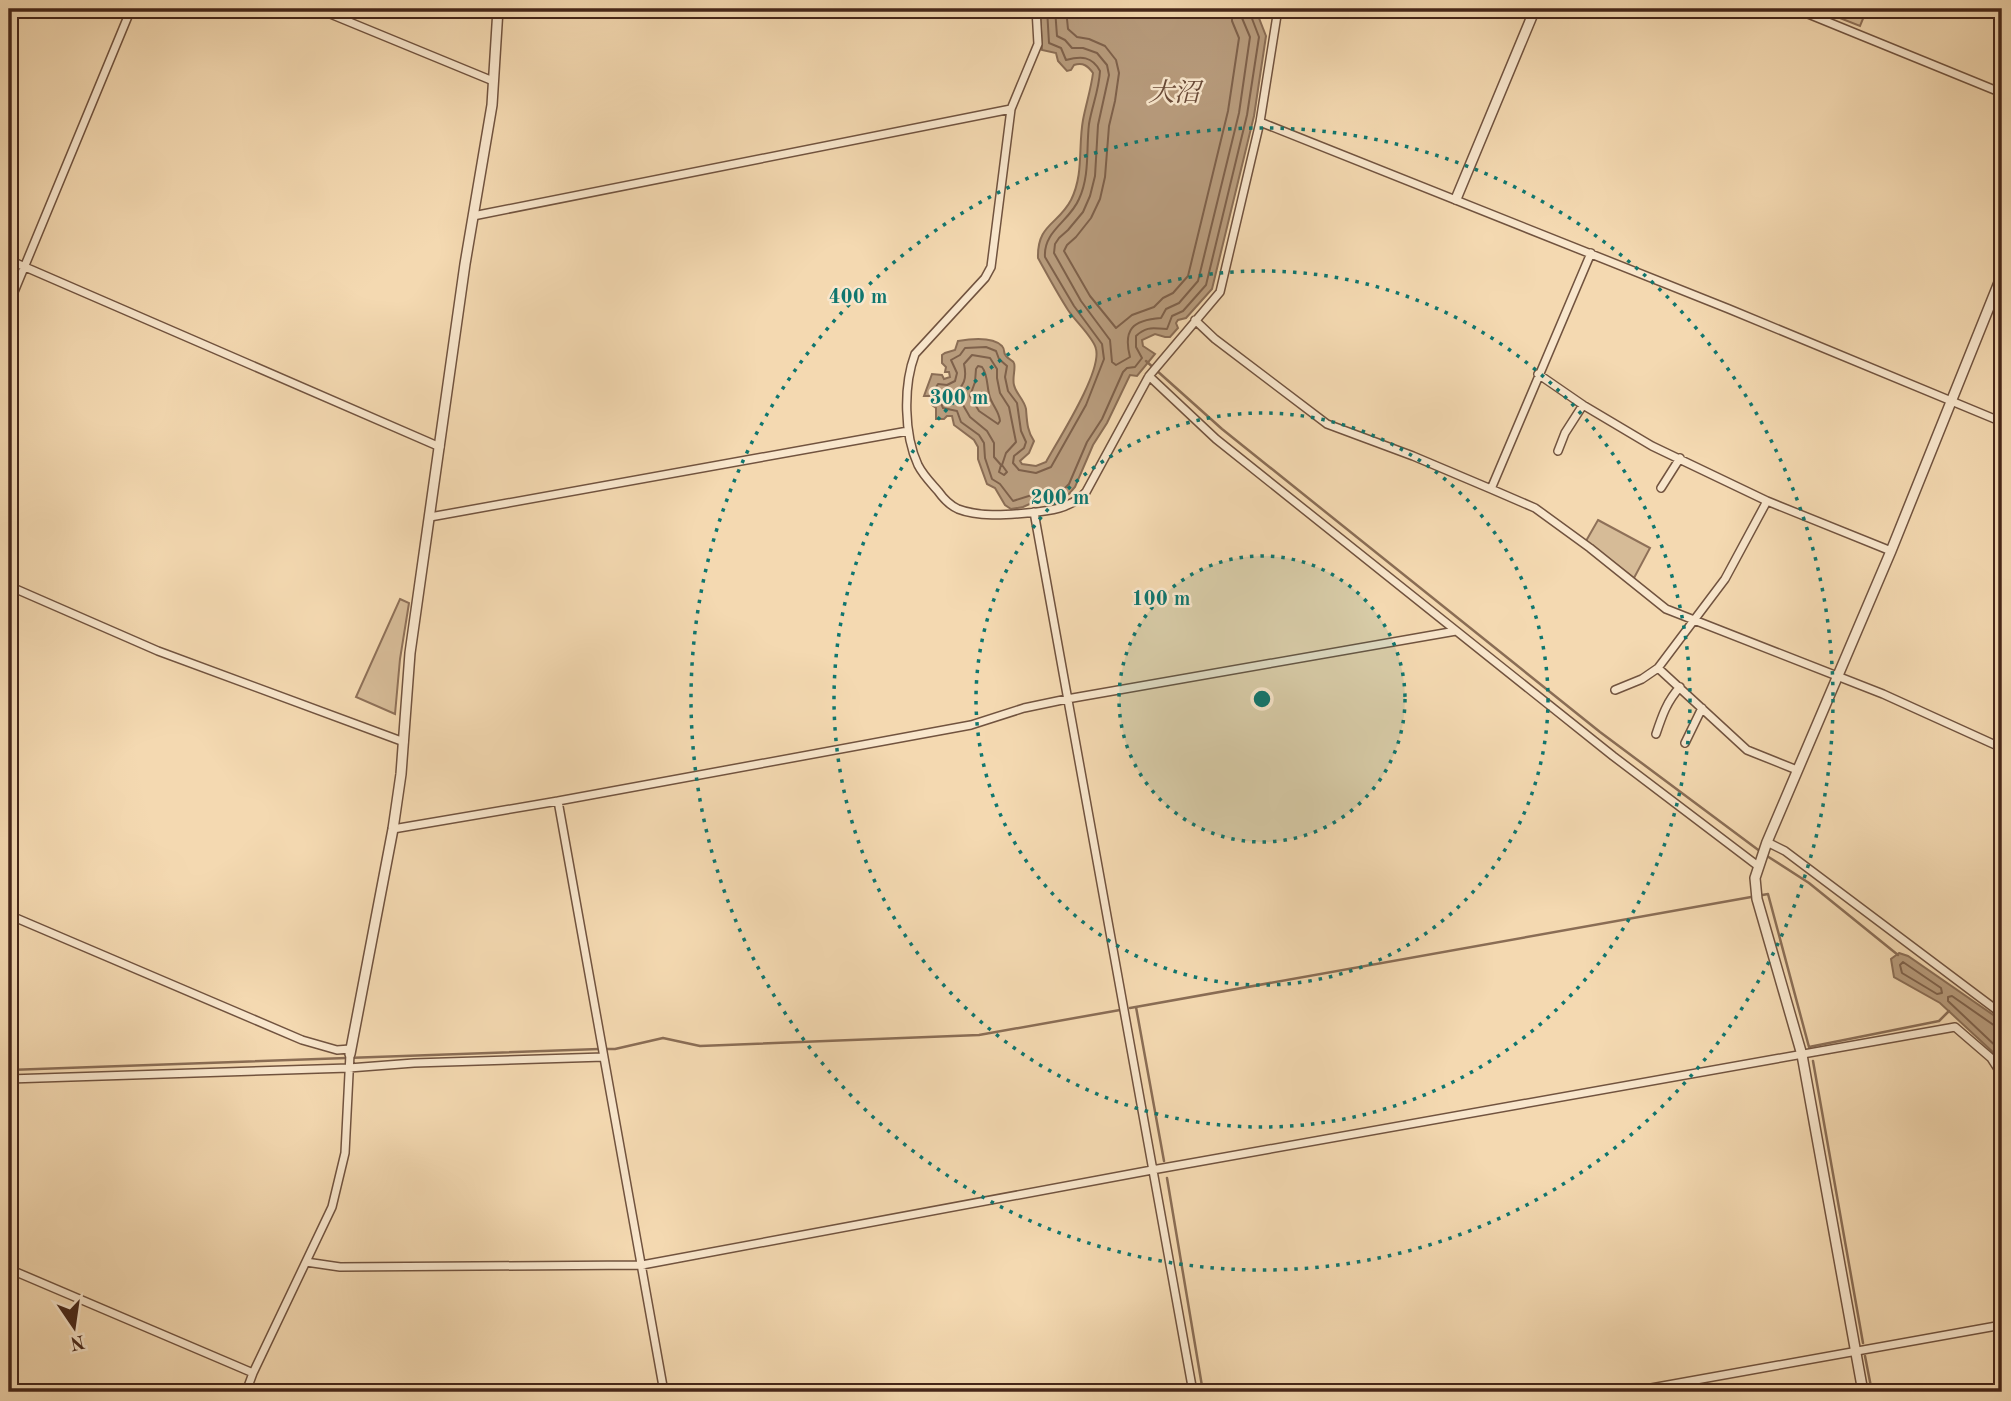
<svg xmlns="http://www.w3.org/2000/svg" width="2011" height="1401" viewBox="0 0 2011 1401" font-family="'Old Standard TT','Noto Serif JP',serif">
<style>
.green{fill:#d6bb97;stroke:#8e7058;stroke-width:2}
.water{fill:#b89c7d;stroke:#8a6d55;stroke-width:2}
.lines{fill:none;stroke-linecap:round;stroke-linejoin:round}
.shore{stroke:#7e614b;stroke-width:2}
.stream{stroke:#8a6d55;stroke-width:2.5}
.minor-casing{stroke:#71533f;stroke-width:10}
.tertiary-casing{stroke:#71533f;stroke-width:12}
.minor{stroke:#f8e6cc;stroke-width:7}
.tertiary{stroke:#f8e6cc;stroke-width:9}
.ring{fill:none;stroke:#0f766e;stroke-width:3.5;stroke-dasharray:3.5 7}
.labels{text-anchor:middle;stroke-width:5;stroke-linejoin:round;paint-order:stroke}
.water-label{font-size:26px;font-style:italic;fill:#684937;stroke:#f8e6cc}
.centre{fill:#0f766e;stroke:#f8e6cc;stroke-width:3.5}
.ring-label{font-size:21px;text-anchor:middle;font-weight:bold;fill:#0f766e;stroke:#f8e6cc;stroke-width:5;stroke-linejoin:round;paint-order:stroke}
</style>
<rect width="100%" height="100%" fill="#f4d9b1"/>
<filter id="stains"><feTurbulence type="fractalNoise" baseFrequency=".00286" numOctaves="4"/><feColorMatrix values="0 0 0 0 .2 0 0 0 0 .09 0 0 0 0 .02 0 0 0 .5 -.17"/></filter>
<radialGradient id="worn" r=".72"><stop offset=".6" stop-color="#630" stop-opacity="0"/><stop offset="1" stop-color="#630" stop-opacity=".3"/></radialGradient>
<path class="green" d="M1817,9H1867L1860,26Z
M1598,520L1650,548L1634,578L1586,541Z
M400,599L409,603L400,659L395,714L356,697Z"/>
<path class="water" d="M1040,9H1259L1257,13L1266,36L1254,116L1212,289L1186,318L1178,320L1176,323L1178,328L1170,337H1165L1155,334L1142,340L1143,346L1155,354L1137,376L1130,375L1107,423L1093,445L1075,487L1069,494L1057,500L1034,502L1023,507L1011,509L1005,505L995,488L987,484L978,459V447L974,440L954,425L952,416H947L944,419H936V408L932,405L931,396H924L932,374L942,375L944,379L950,377L949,372H945L946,367L942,363V355L945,353L955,350L958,341C970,339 992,336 1002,346C1006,351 1002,350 1006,356C1008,359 1013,360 1014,363C1016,368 1012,378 1014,385C1016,394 1024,399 1026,409C1027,421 1027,431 1034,441L1029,453L1020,461L1022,464L1036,466L1046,462C1058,440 1102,372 1096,349C1094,338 1075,321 1068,310C1057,293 1048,276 1038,258C1037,224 1058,225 1071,200C1084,174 1078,147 1083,120C1086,104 1091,89 1093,73C1088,66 1083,62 1074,65L1071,70L1067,71L1058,61L1056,53L1042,50Z
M1899,953L1908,956L2002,1021V1064L1997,1056L1940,1003L1894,977L1891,959Z"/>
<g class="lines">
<path class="shore" d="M1047,9L1049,43L1061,48L1066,60C1081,56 1092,56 1100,71C1099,90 1092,106 1089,124C1086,150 1090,175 1079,199C1070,221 1043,231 1045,257L1074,306L1102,344L1104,359L1086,405L1051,467L1036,473L1019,470L1013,463L1014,456L1024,448L1026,442L1021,431L1017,403L1008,391L1005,377L1007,366L999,359L996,351L986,347L965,348L960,355L951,360L957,373L955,381L947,385L938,384L935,389L943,408L957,411L961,422L979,435L984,443L985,458L992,479L1000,484L1013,501L1032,495L1055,493L1065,488L1069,484L1087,442L1102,419L1123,372L1127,368L1135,367L1142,358L1136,347V336C1148,325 1154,329 1167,329L1172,316L1183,311L1206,285L1247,115L1259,37L1251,16L1252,9
M1055,9L1057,36L1065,40L1072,48H1083L1097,53L1107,65L1109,75L1098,125L1095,176L1090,196L1083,212L1068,230L1059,238L1055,244L1054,253L1081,301L1110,340L1112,362L1116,365L1130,357C1123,330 1132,320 1161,318L1166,309L1179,303L1198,281L1239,113L1250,37L1242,18V9
M1066,9L1068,29L1077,37L1089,39L1105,46L1116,60L1119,73L1115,101L1109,126L1105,177L1100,199L1091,218L1076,237L1067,245L1064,251L1090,296L1116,328L1132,315L1154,307L1163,298L1173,293L1188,276L1228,111L1239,38L1232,21V9
M972,355L990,358L997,369V378L1000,393L1009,407L1016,442L1006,453L1002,465L1007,472L1004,475L999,472L1001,465L994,457V443L987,431L970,417L963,405L950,397L951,394C965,387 967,378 964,364Z
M978,366L982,367C989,376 986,389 991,400C995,409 999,412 1000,421L998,424L979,411L970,396L975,382L976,369Z
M1903,962L1941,988L1942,993L1937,994L1902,973L1900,965Z
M2002,1027L1995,1026L1952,996L1948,997V1001L2002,1052"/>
<path class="stream" d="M1146,361L1222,429L1600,732L1761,852
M1767,856L1809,883L1898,955
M1136,1007L1164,1161
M1130,1008L1768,894L1809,1047L1939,1021L1949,1011
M606,1049H615L663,1038L700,1046L979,1035L1120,1010
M1813,1061L1863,1343
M9,1070L599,1049
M1167,1178L1203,1392
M1865,1356L1872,1392"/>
<g class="minor-casing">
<path id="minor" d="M318,9L493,81
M1036,9L1038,44L1011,109L991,267L985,278L915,354C903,386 904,435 918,465C923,475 931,483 938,491C943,498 949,505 958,509C978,517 1006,515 1027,513C1050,511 1070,509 1086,492L1149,376L1220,292L1260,122L1278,9
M1796,9L2002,93
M1260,122L1729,309L2002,422
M473,216L1011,109
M1591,253L1491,489L1535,508L1590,548L1666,609L1883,694L2002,748
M9,260L440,447
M9,304L131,9
M1195,320L1215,339L1327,424L1413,456L1491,489
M1538,374L1583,405L1652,446L1767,501L1891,551
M1149,376L1216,439L1613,756L1758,866
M1558,451L1565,433L1583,405
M1661,488L1680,458
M1034,512L1193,1392
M430,517L908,431
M9,586L158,651L404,742
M1658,668L1725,579L1767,501
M1615,690L1642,679L1658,668L1747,750L1797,770
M1656,734C1662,716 1667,701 1680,687
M1685,743L1702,708
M558,801L664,1392
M393,829L558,801L971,725L1024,708L1067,699L1456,631
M1767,842L1785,851L2002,1014
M9,915L302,1040L337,1050L350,1049
M9,1079L349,1068L414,1063L604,1057
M306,1262L340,1267L642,1265L1152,1170L1955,1027L1991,1058L2002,1075
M9,1269L253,1373
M246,1392L253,1373L332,1207L345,1153L350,1054
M1629,1392L2002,1325"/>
</g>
<g class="tertiary-casing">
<path id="tertiary" d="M1456,199L1535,9
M350,1054L393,829L401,774L410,653L465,264L492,105L498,9
M1863,1392L1802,1055L1757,899L1755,878L1767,842L1891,551L2002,275"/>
</g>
<use href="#minor" class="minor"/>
<use href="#tertiary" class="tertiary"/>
</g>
<circle cx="1262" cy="699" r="143" fill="#0f766e" fill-opacity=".12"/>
<g class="ring">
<circle cx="1262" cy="699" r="143"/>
<circle cx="1262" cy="699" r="286"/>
<circle cx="1262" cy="699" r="428"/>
<circle cx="1262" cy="699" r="571"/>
</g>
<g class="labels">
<g class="water-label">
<text x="1174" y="101">大沼</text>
</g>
</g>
<circle cx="1262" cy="699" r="10" class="centre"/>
<g class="ring-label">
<text x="858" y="303">400 m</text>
<text x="959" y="404">300 m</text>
<text x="1060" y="504">200 m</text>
<text x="1161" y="605">100 m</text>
</g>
<rect width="2011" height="1401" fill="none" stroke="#f4d9b1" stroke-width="35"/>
<rect x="10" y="10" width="1990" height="1380" fill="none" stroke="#452619" stroke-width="3.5"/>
<rect x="18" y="18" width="1976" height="1366" fill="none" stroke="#452619" stroke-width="2"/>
<g transform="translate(74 1327) rotate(167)" stroke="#f8e6cc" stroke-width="5" paint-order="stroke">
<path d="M0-5L12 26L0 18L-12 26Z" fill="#452619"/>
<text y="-10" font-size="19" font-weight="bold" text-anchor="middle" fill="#452619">N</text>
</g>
<rect width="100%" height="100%" filter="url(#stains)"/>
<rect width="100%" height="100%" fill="url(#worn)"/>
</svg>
